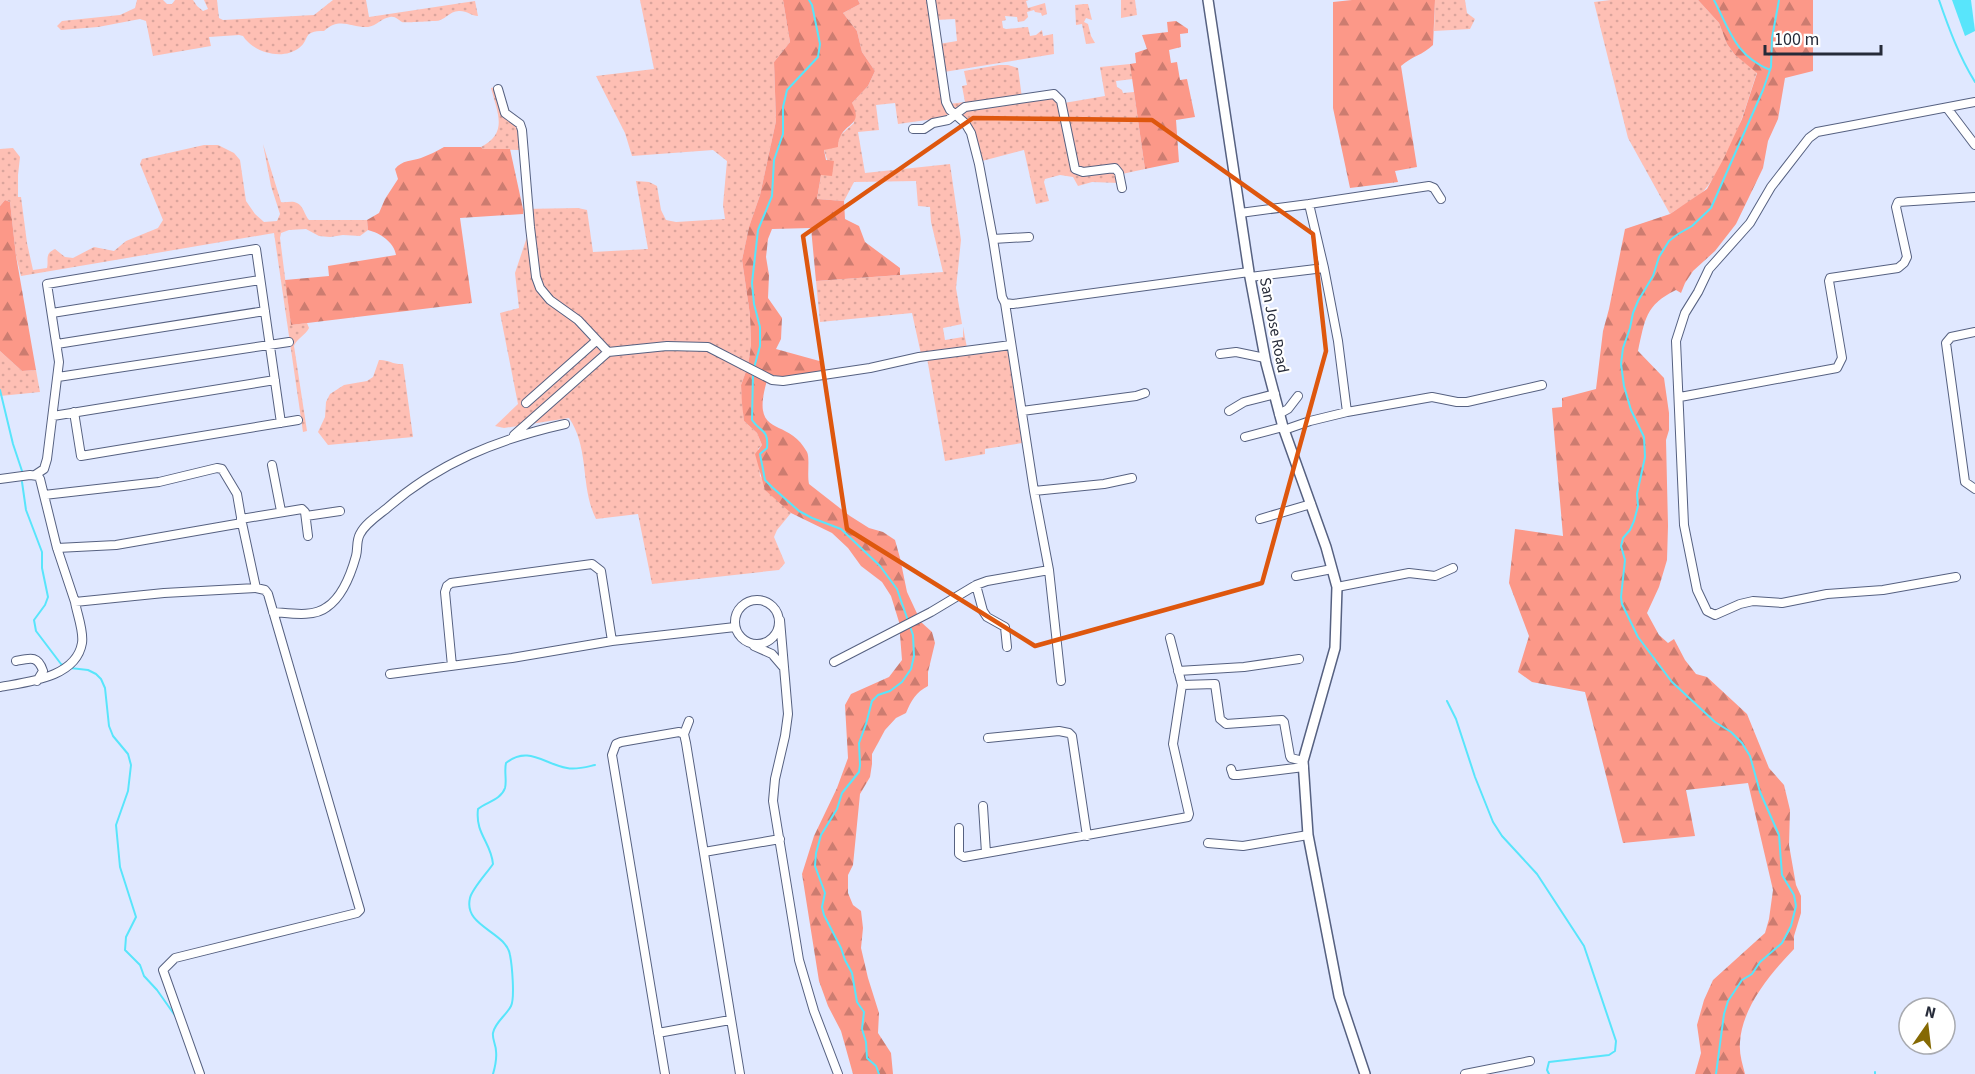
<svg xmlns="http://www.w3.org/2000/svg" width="1975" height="1074" viewBox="0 0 1975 1074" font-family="'Source Sans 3',sans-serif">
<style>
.grass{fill:url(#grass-dots)}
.forest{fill:url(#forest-firs)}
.water{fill:#58e5fb}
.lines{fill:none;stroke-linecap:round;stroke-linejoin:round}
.stream{stroke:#58e5fb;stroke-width:2}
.minor-casing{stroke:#566181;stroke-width:10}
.tertiary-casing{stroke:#566181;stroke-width:12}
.minor{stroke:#fff;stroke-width:8}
.tertiary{stroke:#fff;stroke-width:9}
.marked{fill:none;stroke:#de570e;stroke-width:4.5;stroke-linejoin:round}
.labels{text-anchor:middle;stroke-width:4.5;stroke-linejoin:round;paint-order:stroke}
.street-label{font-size:16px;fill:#262b39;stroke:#fff}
</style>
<defs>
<pattern id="grass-dots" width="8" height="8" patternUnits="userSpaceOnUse" patternTransform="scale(1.5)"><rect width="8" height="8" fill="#febfb4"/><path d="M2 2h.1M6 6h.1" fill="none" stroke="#daa49c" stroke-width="1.8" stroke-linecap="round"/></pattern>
<pattern id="forest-firs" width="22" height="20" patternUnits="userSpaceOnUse" patternTransform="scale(1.5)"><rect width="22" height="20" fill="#fc9888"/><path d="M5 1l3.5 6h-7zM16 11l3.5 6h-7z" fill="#cc7c70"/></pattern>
</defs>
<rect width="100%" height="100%" fill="#e0e8ff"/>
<path class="grass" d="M137,0H163L167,4H172L175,0H193L197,6L203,11L208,9L204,0H217L219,18L223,20L314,15L333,0H366L369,17L475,1L478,16C472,16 467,11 460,11C450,10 445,21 435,21C431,21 405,23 402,22C398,20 396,16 390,17C382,18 376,26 368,27C351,28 340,16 324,31C301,31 311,39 299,48C282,61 253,52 243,36L239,35L209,37L211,46L153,56L146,21L140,19L98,27L61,30L57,26L62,21L120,15L135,8Z
M640,0H783L790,42L774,62L776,121L760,195L749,227L742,260L750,315L751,345L748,366L741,385L744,421L757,433L762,445L758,449L760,476L791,513L777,530L774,537L785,563L779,570L652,584L638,514L596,519C580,487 590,449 569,418L504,428L495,426L518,404L500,313L519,308L515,273L527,237L523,209L578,208L587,210L593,252L648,249L636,181L649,182L657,186L661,210L666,220L676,222L725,219L723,205L727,161L713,150L632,156L625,133L596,76L654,69Z
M858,0H929L950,115L948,117L898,124L895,103L876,105L879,130L858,132L865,173L950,164L961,240L956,288L962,324L943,328L945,340L963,337V327L967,348L921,354L912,313L820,322L816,281L943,272L931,222L930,207L918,206L916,181L854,182L844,201L817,199L821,175H832L824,150L854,123L852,103L868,86L875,71L862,52L857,31L843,13L860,4Z
M934,0H1029L1026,1L1028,8L1045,3L1047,14L1042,16L1041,13L1035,12L1034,10L1027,12L1028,17L1024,21L1018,22L1017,17L1005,16L1006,20L1002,21L1003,28L1006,29L1028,27L1030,36L1036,35L1042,30L1043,36L1053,34L1054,54L944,72L939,44L957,41L955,19L936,20Z
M1121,0H1135L1137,15L1121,18Z
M1435,0H1465L1467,13L1475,19L1470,29L1434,31Z
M1611,0H1698L1719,23L1727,44L1735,55L1757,72C1745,109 1732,156 1707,187C1699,198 1681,206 1670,214L1628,138L1594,2Z
M1084,4H1088L1092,20L1086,18L1084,22L1088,24L1091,36L1095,43L1086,44L1082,24L1076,25L1075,5Z
M1130,64L1133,79L1116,81L1117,87L1122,90L1123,93L1134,92L1145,169L1122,174L1120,171L1083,168L1076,166L1064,103L1105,96L1100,67Z
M999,65H1008L1018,68L1022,98L952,109L949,104L965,102L962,86L967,85L964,71Z
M496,87C497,103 501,119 517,124L522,146L519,150L483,149L481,147C509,133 497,112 491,88Z
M1057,98L1073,169L1113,170L1120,183L1092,182L1078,186L1073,177L1060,175L1045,179L1044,182L1049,201L1036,204L1024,150L982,161L961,114L962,111L1015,102Z
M263,144L281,202C286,203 292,200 297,203C303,205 305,216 309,220H367L368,230L360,236L343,235L330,237L319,236L306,229L289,230L281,233L280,238L291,325L307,323L309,328C305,336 297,338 294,346L307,431L303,432L274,233L21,276L16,256L10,202L5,200L0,206V149L13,148L20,157L18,175V197H21L27,243L33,270L47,268C49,260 44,254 55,249L65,257L73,258L94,247L114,251L126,241L158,228L163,220L140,164L142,159L204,145H218L234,153L240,160L246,201L255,214L264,222L277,221L280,214L271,186Z
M1005,349L1008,352L1022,443L985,449V454L945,461L927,358Z
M0,351L22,371L36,370L40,392L0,396Z
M379,360C387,359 394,365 403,364L413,437L328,445L318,432L325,417L326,402L330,394L344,385L367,381L373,377Z"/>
<path class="forest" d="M783,0H858L860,4L843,13L857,31L862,52L875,71L868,86L852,103C863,125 847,122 840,137C838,140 838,144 838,147L824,150L826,160L834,161L832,176L821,175L817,199L844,201L845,219L859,226L865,242L900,268V275L816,281L811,228L772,229L768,239L766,257L769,275L768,298L782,318L781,339L776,349L823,362L825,371L784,378L769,374C747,442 787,414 807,452C810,458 807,475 809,484L850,516L869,528L883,532L895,540L900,558L907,592L921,622L932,632L935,643L928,672V686C916,692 911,701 906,713L896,718L885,730L872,754V764L870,777L860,794L853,865L848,875V893L853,905L861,911L863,928L861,948L868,978L879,1013L878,1033L891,1053L893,1074H853L841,1031L828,1006L819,981L802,874L814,836L837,788L848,758L845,705L851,694L889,677L902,660L899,622L891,596L882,582L861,566L848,548L832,533L791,513L765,490L755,454L762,445L757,433L744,421L742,404L741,385L748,366L751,345L750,315L742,260L749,227L760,195L776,121L774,62L790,42Z
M1352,0H1435L1433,45C1423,55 1412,56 1401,66L1417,167L1395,171L1398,182L1350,188L1333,108V2Z
M1698,0H1813V71L1785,78L1778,119L1768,141L1763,168L1736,224L1715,251L1693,271L1685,283L1681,293L1676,290C1645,305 1645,320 1638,351L1664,378L1669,413V430L1666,440L1668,526L1667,560L1659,587L1647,613L1659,635L1668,643L1674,639L1685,660L1696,674L1707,677L1747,714L1769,768L1784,785L1790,810L1789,845L1796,885L1801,896V913L1794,936V949C1771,973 1742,1007 1740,1042C1739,1053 1742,1063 1745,1074H1695L1701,1053L1697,1025L1704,1000L1713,980L1765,933L1769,919L1773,890L1748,783L1686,790L1695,836L1623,843L1585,692L1532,682L1518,672L1529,636L1509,583L1515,529L1563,536L1552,408L1562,407V398L1596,389L1603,331L1609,309L1625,229L1670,214L1707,189L1724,158L1742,119L1757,73L1735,55L1727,44L1719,23Z
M1176,21L1188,29V33L1180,34L1181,47L1169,50L1171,63L1177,62L1180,80L1187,79L1195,117L1176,120L1179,162L1145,169L1130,64L1136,63L1135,53L1147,49L1142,35L1168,32L1167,22Z
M444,147H481L483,149H510L523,209V214L460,218L472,303L291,325L285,280L329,276L328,266L396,255C394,242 380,233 368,230L367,220L379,213L385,199L398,179L395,169C402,160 412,161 421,158C429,155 437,151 444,147Z
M5,200L10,202L16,256L36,370L22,371L0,351V206Z"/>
<path class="water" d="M1952,0H1971L1975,31L1965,36Z"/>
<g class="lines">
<path class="stream" d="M1714,0C1730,31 1735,55 1770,70
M1939,0C1949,29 1959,56 1975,82
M754,368L760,346V327L754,304L752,283L758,230L772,196L774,160L783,134V107L787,90L818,57L820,44L812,5L809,0
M753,374L752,420C760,432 769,429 767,448L760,454L765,480L772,487L799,511L812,518L841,529L880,566L897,589L913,635L914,656L911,669L902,682L890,691L878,695L872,701L866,724L859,743L860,765L859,772L842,793L837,809L821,835L816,853L815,866L825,893L822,907L824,915L841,948L845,960L852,973L857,1002L864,1012L862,1029L866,1042L867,1058L876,1066L879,1074
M0,390L13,444L22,471
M22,482L26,510L42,552V568L48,597L45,605L34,620L36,631L61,664L70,668L88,670L96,674L101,679L105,688L109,726L113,736L128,754L131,765L128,791L116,825L120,867L136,917L126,937L125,950L140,965L144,976L157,990L176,1017
M1447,701L1456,719L1475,777L1493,822L1502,836L1537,874L1584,946L1616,1041L1615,1051L1609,1055L1549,1062L1547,1070L1549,1074
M1875,1072V1074
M493,1074C495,1067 497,1059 496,1051C496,1045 492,1039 493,1033C495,1022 506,1016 511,1006C515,998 512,965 510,955C506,931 463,927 470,898C472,889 487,873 493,864C491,842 475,834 478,809C486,802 501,800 505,788C507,781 504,771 506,763C528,745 544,764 567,768C576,770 586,767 595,765
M1716,1074L1724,1014L1728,1001L1742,980L1752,974L1760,962L1782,943L1791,926L1796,906L1794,895L1782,875L1779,835L1760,792L1750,756L1742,743L1731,732L1715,722L1672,682L1638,637L1622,604L1621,597L1625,560L1621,546L1623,538L1630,530L1634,521L1638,506L1637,494L1645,457L1644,437L1631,410L1624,386L1621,364L1623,348L1630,328L1633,313L1638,301L1653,276L1659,257L1669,241L1678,234L1692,226L1711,208L1763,90L1771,67L1772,38L1779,0"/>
<g class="minor-casing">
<path id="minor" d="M498,89L505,113L520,124L522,130L530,227L536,277L540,288L550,300L578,320L608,352L667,346L708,347L772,380L783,381L870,368L919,357L1011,345
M1947,108L1975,145
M913,129H924L933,123L948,120L965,107L1054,94L1061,101L1075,169L1083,172L1115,168L1119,173L1122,188
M1309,204L1429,186L1434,188L1441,199
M1240,213L1309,204L1324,268L1338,341L1347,412
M993,239L1029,237
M1250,277L1324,268
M1005,303L1013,304L1249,272
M52,313L260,280
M1975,332L1951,337L1946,343L1965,482L1975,489
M57,344L265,311
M1220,354L1236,352L1265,358
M58,377L289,342
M1680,397L1837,368L1842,358L1829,281L1830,278L1898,268L1904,263L1907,257L1896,207L1898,202L1975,197
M526,403L596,341
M1022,411L1136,396L1145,393
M1229,411L1244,402L1275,394
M74,412L81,456L298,420
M1279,414L1288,409L1298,396
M53,416L275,380
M1284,430L1310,421L1347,412L1432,397L1457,402H1467L1542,385
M514,435L608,352
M1245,437L1283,427
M272,465L281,511
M35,475L44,469L47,459L59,362L47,284L256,249L281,423
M0,479L30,475L38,476L40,479L57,548L75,602L164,593L256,588L265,590L268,594L360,910L357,913L175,958L163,970L200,1074
M1034,491L1104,484L1132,478
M44,495L159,482L217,468L222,469L237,494L242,523
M306,516L340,511
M241,519L302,509L305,512L308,536
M1260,519L1311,504
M57,548L116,545L242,523L256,588
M1049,570L1061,681
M1296,576L1332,569
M1956,577L1883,590L1827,594L1782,603L1753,601L1740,604L1715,615L1707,611L1697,590L1684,525L1676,341L1685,313L1698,292L1709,269L1750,223L1771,187L1809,138L1817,132L1849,126L1975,102
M976,585L983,611L987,617L1005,627L1007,647
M1337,587L1409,573L1435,576L1453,568
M735 622a22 22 0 1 1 44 0a22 22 0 1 1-44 0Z
M273,612C289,613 313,618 327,607C342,597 351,574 356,556C358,549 356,541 360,534C365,524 377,516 386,509C438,463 498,439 565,424
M780,620L788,714L785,736L775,779L773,801L799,960L814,1011L838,1074
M754,646L772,654L784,668
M16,661C30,658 38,655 43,671L37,681
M834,662L931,612L976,585L987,581L1049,570L1034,491L1005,303L1002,297L993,239L979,164L971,133L965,123L950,110L946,102L931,0
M452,666L445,592L447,586L451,583L592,564L601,571L612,641
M1178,671L1244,667L1299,659
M390,674L512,658L612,641L735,627
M1182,685L1215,684L1220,719L1226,724L1282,720L1284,722L1290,756L1291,758L1303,761
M0,687C27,682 76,678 82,643C84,631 77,614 75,602
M684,734L689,721
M988,738L1059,731L1069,733L1072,736L1087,836
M1231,769L1233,775H1238L1304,767
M983,806L986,853
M959,828V854L964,857L1188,817L1189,814L1173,744L1182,685L1170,638
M1208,843L1243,846L1308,835
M704,852L780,839
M658,1033L730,1020
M665,1074L612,755L616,744L621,742L679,732L684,734L686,743L740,1074
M1465,1074L1530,1061"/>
</g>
<g class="tertiary-casing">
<path id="tertiary" d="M1208,0L1249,272L1266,363L1283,427L1326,547L1337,587L1335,648L1303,761L1308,835L1339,996L1365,1074"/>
</g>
<use href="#minor" class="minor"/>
<use href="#tertiary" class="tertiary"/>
</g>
<path class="marked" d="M973,118L1152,120L1313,234L1326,351L1262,583L1035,646L847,529L803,236Z"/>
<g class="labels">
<g class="street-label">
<text transform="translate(1275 325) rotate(79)" y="6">San Jose Road</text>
</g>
</g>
<g transform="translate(1927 1026) rotate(14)"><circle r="28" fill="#ffffff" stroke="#a8aab0" stroke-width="1.5"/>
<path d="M0-4.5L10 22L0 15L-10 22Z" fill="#856903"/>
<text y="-9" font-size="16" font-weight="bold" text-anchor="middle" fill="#262b39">N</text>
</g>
<path d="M1765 45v9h116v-9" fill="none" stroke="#262b39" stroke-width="3"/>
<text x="1774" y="45" font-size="18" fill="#262b39" stroke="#ffffff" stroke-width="4.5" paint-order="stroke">100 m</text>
</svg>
